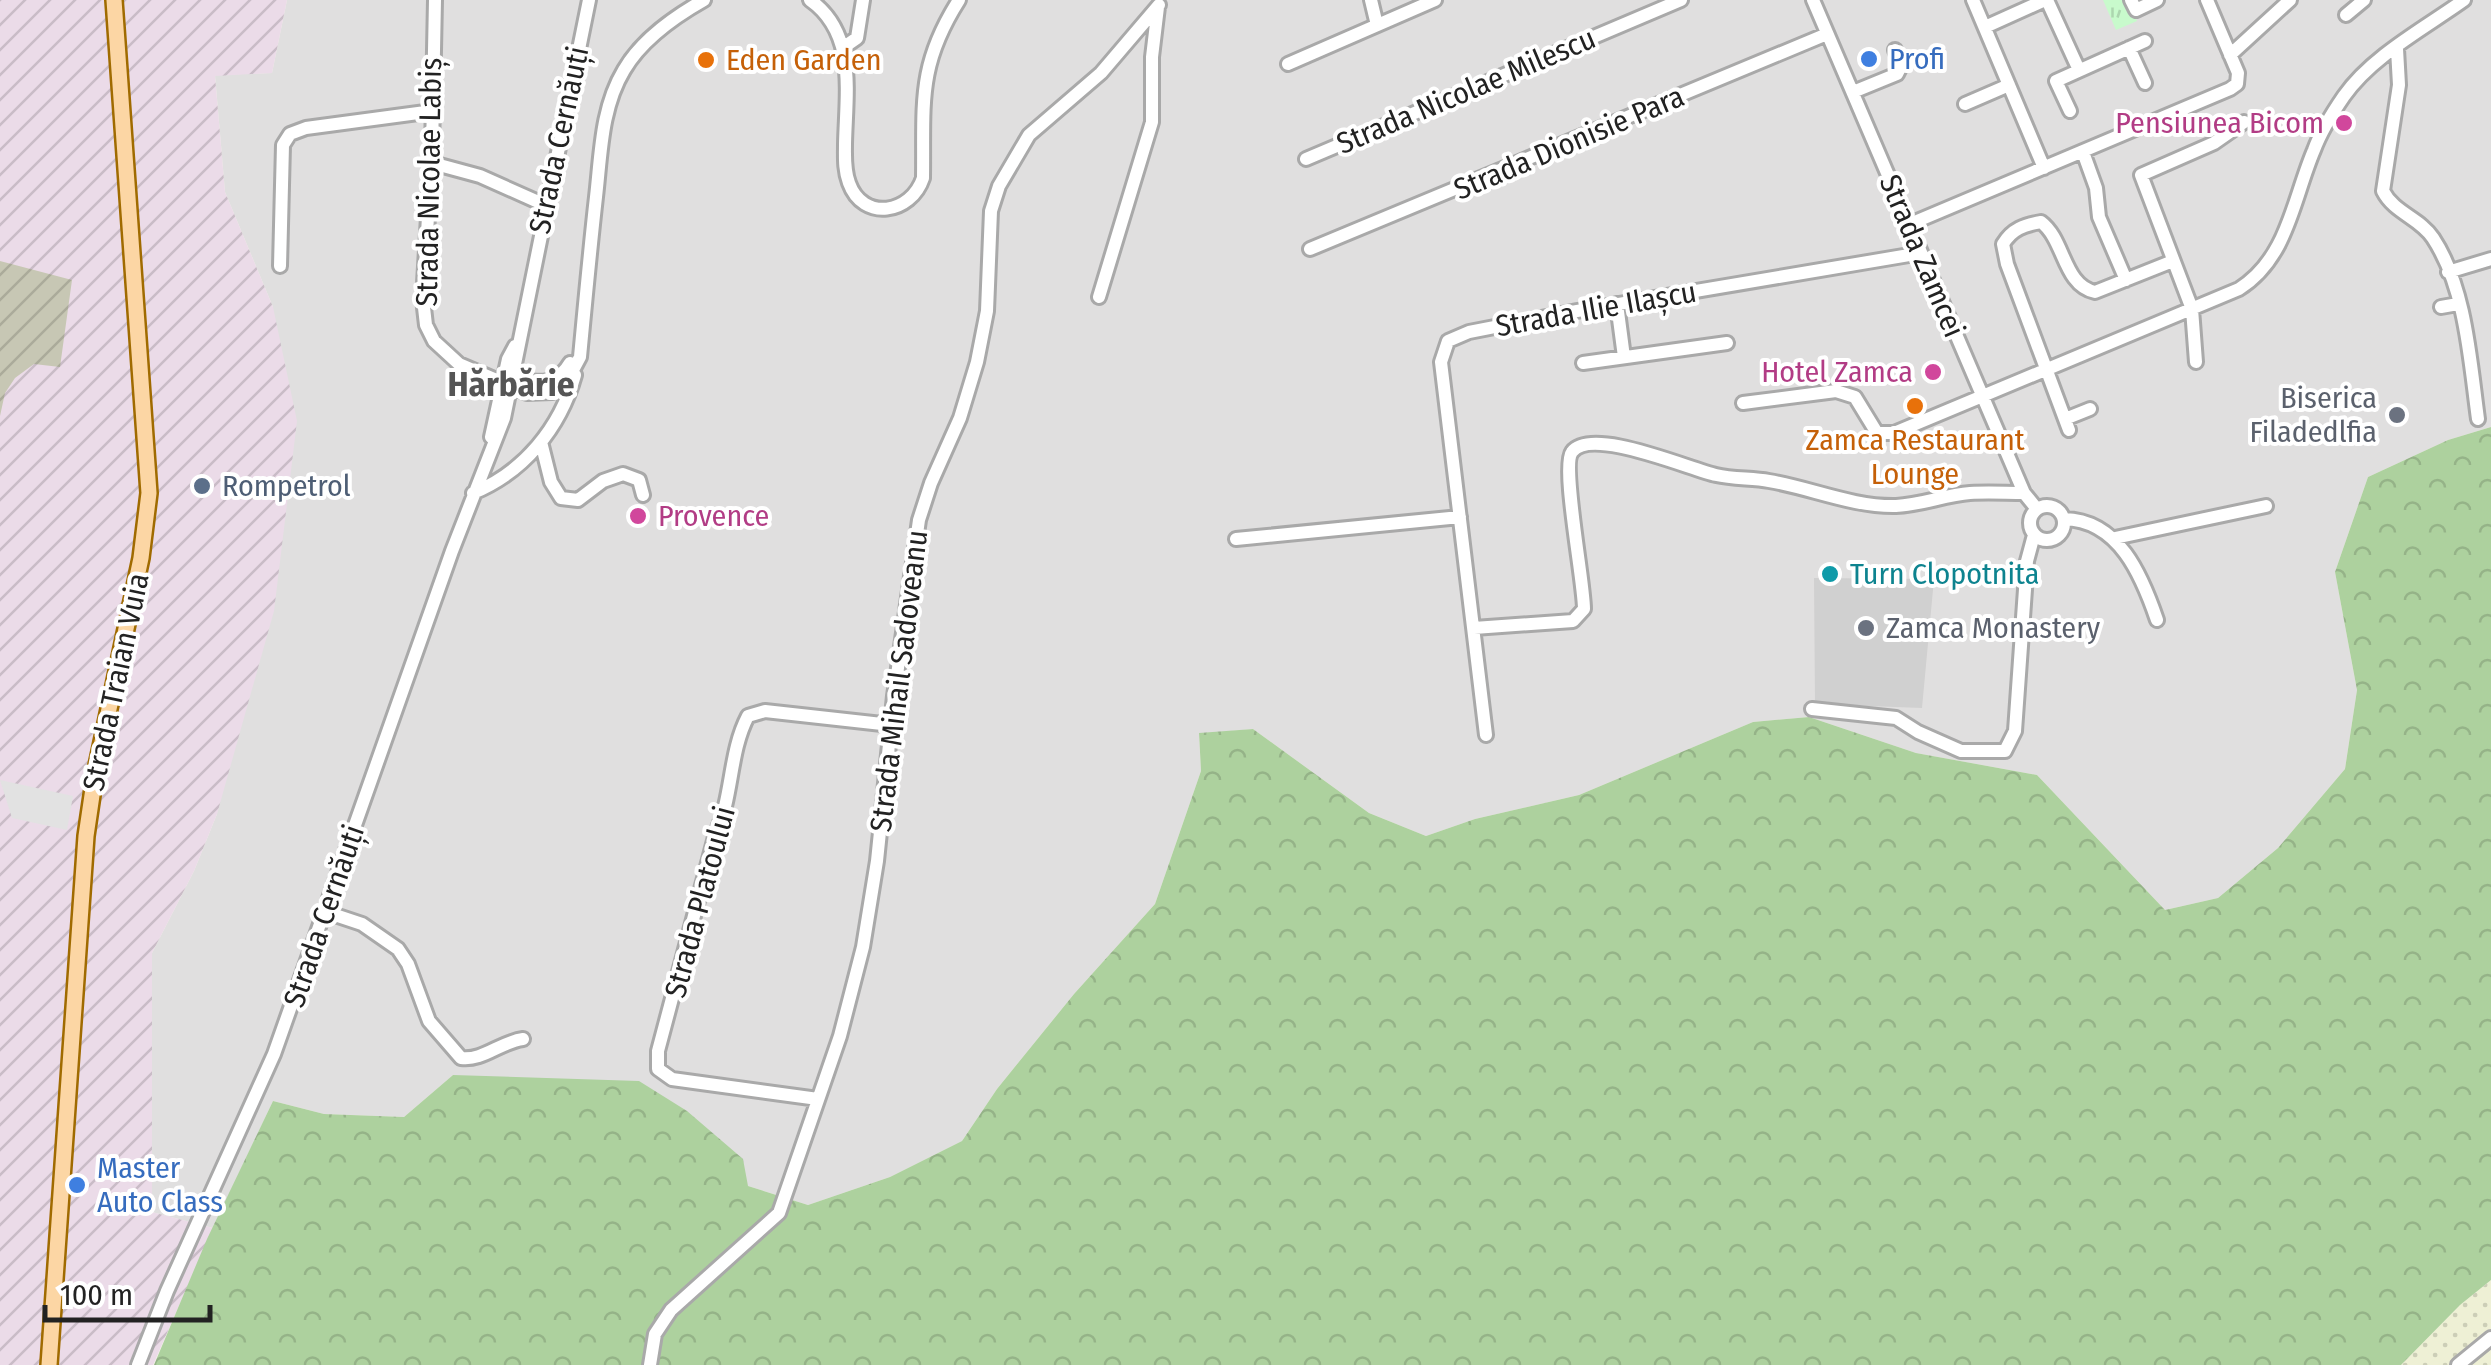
<svg xmlns="http://www.w3.org/2000/svg" width="2491" height="1365" viewBox="0 0 2491 1365" font-family="'Fira Sans Condensed',sans-serif">
<style>
.residential{fill:#e0dfdf}
.industrial{fill:url(#industrial-furrows)}
.religious{fill:#d0d0d0}
.construction{fill:url(#construction-furrows)}
.farmland{fill:url(#farmland-dots)}
.forest{fill:url(#forest-crowns)}
.park{fill:url(#park-tufts)}
.parking{fill:#e2e2e2}
.lines{fill:none;stroke-linecap:round;stroke-linejoin:round}
.minor-casing{stroke:#a9a9a9;stroke-width:18}
.major-casing{stroke:#a06b00;stroke-width:20}
.minor{stroke:#fff;stroke-width:12}
.major{stroke:#fcd6a4;stroke-width:15}
.shop-dot{fill:#3f7fe0;stroke:#fff;stroke-width:4}
.food-dot{fill:#e8710a;stroke:#fff;stroke-width:4}
.hotel-dot{fill:#d1479c;stroke:#fff;stroke-width:4}
.worship-dot{fill:#6b7280;stroke:#fff;stroke-width:4}
.service-dot{fill:#5c6f8a;stroke:#fff;stroke-width:4}
.culture-dot{fill:#0f9aa8;stroke:#fff;stroke-width:4}
.labels{text-anchor:middle;stroke-width:8;stroke-linejoin:round;paint-order:stroke}
.shop-label{font-size:30px;fill:#366cbe;stroke:#fff;text-anchor:start}
.food-label{font-size:30px;fill:#c56008;stroke:#fff;text-anchor:start}
.street-label{font-size:30px;fill:#222;stroke:#fff}
.hotel-label{font-size:30px;fill:#b23c85;stroke:#fff;text-anchor:end}
.worship-label{font-size:30px;fill:#5b616d;stroke:#fff;text-anchor:end}
.service-label{font-size:30px;fill:#4e5e75;stroke:#fff;text-anchor:start}
.culture-label{font-size:30px;fill:#0d838f;stroke:#fff;text-anchor:start}
.quarter-label{font-size:35px;font-weight:bold;fill:#555;stroke:#fff}
</style>
<defs>
<pattern id="industrial-furrows" width="10" height="10" patternUnits="userSpaceOnUse" patternTransform="scale(2.5)"><rect width="10" height="10" fill="#ebdbe8"/><path d="M-1 1l2-2M0 10L10 0M9 11l2-2" fill="none" stroke="#c9bcc7"/></pattern>
<pattern id="construction-furrows" width="10" height="10" patternUnits="userSpaceOnUse" patternTransform="scale(2.5)"><rect width="10" height="10" fill="#c7c7b4"/><path d="M-1 1l2-2M0 10L10 0M9 11l2-2" fill="none" stroke="#abab9a"/></pattern>
<pattern id="farmland-dots" width="8" height="8" patternUnits="userSpaceOnUse" patternTransform="scale(2.5)"><rect width="8" height="8" fill="#eef0d5"/><path d="M2 2h.1M6 6h.1" fill="none" stroke="#ccceb7" stroke-width="1.8" stroke-linecap="round"/></pattern>
<pattern id="forest-crowns" width="20" height="18" patternUnits="userSpaceOnUse" patternTransform="scale(2.5)"><rect width="20" height="18" fill="#add19e"/><path d="M2 6a3 3 0 1 1 6 0M12 15a3 3 0 1 1 6 0" fill="none" stroke="#95b388"/></pattern>
<pattern id="park-tufts" width="24" height="20" patternUnits="userSpaceOnUse" patternTransform="scale(2.5)"><rect width="24" height="20" fill="#c8facc"/><path d="M3 7l-1-3M5 7V3M7 7l1-3M15 17l-1-3M17 17v-4M19 17l1-3" fill="none" stroke="#acd6af"/></pattern>
</defs>
<rect width="100%" height="100%" fill="#f2efe9"/>
<path class="residential" d="M287,0H2491V427L2448,440L2368,477L2335,572L2357,690L2345,769L2278,848L2218,898L2165,910L2037,775L1916,753L1809,717L1753,722L1579,795L1475,819L1426,836L1369,813L1253,729L1199,734L1201,771L1155,904L1074,994L997,1089L962,1141L890,1177L808,1205L748,1186L453,1075L404,1117L324,1114L273,1101L213,1228L152,1212V953L194,871L217,814L273,307L225,192L215,75L272,73Z"/>
<path class="industrial" d="M0,0H287L272,73L215,76L225,192L273,307L297,421L274,611L217,814L194,871L152,953V1212L213,1228L153,1365H0Z"/>
<path class="religious" d="M1814,578L1934,579L1922,708L1815,704Z"/>
<path class="construction" d="M0,261L72,280L60,367L34,364L15,378L5,393L0,416Z"/>
<path class="farmland" d="M2491,1280V1365H2401L2460,1305Z"/>
<path class="forest" d="M2491,427V1280L2460,1305L2401,1365H154L207,1239L273,1101L324,1114L404,1117L453,1075L639,1081L687,1111L743,1159L748,1186L808,1205L890,1177L962,1141L997,1089L1074,994L1155,904L1201,771L1199,733L1253,729L1369,813L1426,836L1475,819L1579,795L1753,722L1809,717L1916,753L2037,775L2165,910L2218,898L2278,848L2345,769L2357,690L2335,572L2368,477L2448,440Z"/>
<path class="park" d="M2103,0H2128L2137,21L2116,30Z"/>
<path class="parking" d="M0,780L73,796L67,830L12,818Z"/>
<g class="lines">
<g class="minor-casing">
<path id="minor" d="M435,0L432,151L423,299L426,325L434,341L459,364L527,393L552,392L565,385L580,357C585,304 590,250 596,197C601,154 601,108 624,70C642,39 674,17 704,0
M810,0C857,33 846,93 845,144C845,157 844,170 849,183C863,222 911,214 923,178C924,103 917,66 959,0
M1371,0L1377,25
M1813,0L2024,493L2037,509
M1973,0L2044,168
M2047,0L2079,70
M2131,0L2136,10L2157,0
M2346,15L2364,0
M1985,27L2045,0
M844,47L857,38L863,0
M2129,48L2145,83
M2397,49L2399,85L2383,191C2394,213 2420,218 2433,238C2466,288 2470,361 2478,419
M2230,55L2290,0
M1288,64L1435,0
M1853,92L1897,74L1901,66L1895,50
M1965,104L2009,85
M2070,111L2056,81L2145,41
M2083,152L2096,188L2099,217L2126,280
M1306,159L1681,0
M432,163L480,176L545,205
M1910,224L2230,89L2237,84L2238,73L2207,0
M1310,249L1827,34
M280,266L283,145L290,134L306,128L433,111
M2448,272L2491,259
M1099,297L1152,122V57L1158,7
M1617,304L1624,357
M2441,307L2458,304
M2196,362L2192,309L2141,175L2214,143L2244,122
M1583,363L1727,343
M510,380C535,381 555,389 570,363
M1743,403L1836,391L1855,397L1877,433H1894L2239,289C2288,258 2293,199 2314,150C2321,131 2333,112 2344,96C2372,56 2425,28 2464,0
M2065,419L2090,409
M2069,430L2007,264L2003,244C2012,229 2024,225 2041,222C2065,240 2063,285 2095,292L2173,261
M491,437L508,359L515,346
M541,442L551,482L561,498L578,500L603,481L623,474L639,480L643,495
M473,493C524,472 560,428 575,375
M2030 523a17 17 0 1 1 34 0a17 17 0 1 1-34 0Z
M2064,519C2119,520 2142,576 2157,620
M2115,538L2266,506
M1236,539L1460,517
M1474,628L1573,621L1584,609C1584,581 1561,466 1572,452C1591,426 1689,469 1716,475C1733,479 1752,478 1769,481C1811,488 1853,507 1896,506C1921,505 1945,495 1970,493C1988,492 2006,493 2024,493
M1812,709L1896,718L1918,732L1961,751H2005L2015,731L2027,561L2034,535
M1486,735L1441,362L1448,341L1469,332L1577,311L1921,253
M326,912L362,924L398,949L408,964L429,1021L461,1058C483,1061 500,1042 523,1039
M818,1099L672,1079L658,1069V1051L716,833C733,796 729,752 748,716L765,711L891,725
M138,1365L167,1291L274,1054L452,551L504,418L589,0
M650,1365L655,1334L671,1310L779,1213L840,1036L863,947L877,861L894,696L919,520L931,483L960,418L977,362L987,311L991,211L999,186L1029,135L1101,73L1159,5
M2458,1365L2491,1338"/>
</g>
<g class="major-casing">
<path id="major" d="M49,1365L86,836L95,775L141,558L149,493L114,0"/>
</g>
<use href="#minor" class="minor"/>
<use href="#major" class="major"/>
</g>
<g class="shop-dot">
<circle cx="1869" cy="59" r="10"/>
<circle cx="77" cy="1185" r="10"/>
</g>
<g class="food-dot">
<circle cx="706" cy="60" r="10"/>
<circle cx="1915" cy="406" r="10"/>
</g>
<g class="hotel-dot">
<circle cx="2344" cy="123" r="10"/>
<circle cx="1933" cy="372" r="10"/>
<circle cx="638" cy="516" r="10"/>
</g>
<g class="worship-dot">
<circle cx="2397" cy="415" r="10"/>
<circle cx="1866" cy="628" r="10"/>
</g>
<circle class="service-dot" cx="202" cy="486" r="10"/>
<circle class="culture-dot" cx="1830" cy="574" r="10"/>
<g class="labels">
<g class="shop-label">
<text x="1889" y="69">Profi</text>
<text x="97" y="1178">Master<tspan x="97" dy="34">Auto Class</tspan></text>
</g>
<g class="food-label">
<text x="726" y="70">Eden Garden</text>
<text x="1915" y="450" text-anchor="middle">Zamca Restaurant<tspan x="1915" dy="34">Lounge</tspan></text>
</g>
<g class="street-label">
<text transform="translate(1466 91) rotate(-23)" y="10">Strada Nicolae Milescu</text>
<text transform="translate(559 140) rotate(-78)" y="10">Strada Cernăuți</text>
<text transform="translate(1569 143) rotate(-23)" y="10">Strada Dionisie Para</text>
<text transform="translate(429 182) rotate(-89)" y="10">Strada Nicolae Labiș</text>
<text transform="translate(1922 256) rotate(67)" y="10">Strada Zamcei</text>
<text transform="translate(1596 309) rotate(-10)" y="10">Strada Ilie Ilașcu</text>
<text transform="translate(899 681) rotate(-83)" y="10">Strada Mihail Sadoveanu</text>
<text transform="translate(116 682) rotate(-78)" y="10">Strada Traian Vuia</text>
<text transform="translate(700 902) rotate(-75)" y="10">Strada Platoului</text>
<text transform="translate(324 916) rotate(-71)" y="10">Strada Cernăuți</text>
</g>
<g class="hotel-label">
<text x="2324" y="133">Pensiunea Bicom</text>
<text x="1913" y="382">Hotel Zamca</text>
<text x="658" y="526" text-anchor="start">Provence</text>
</g>
<g class="worship-label">
<text x="2377" y="408">Biserica<tspan x="2377" dy="34">Filadedlfia</tspan></text>
<text x="1886" y="638" text-anchor="start">Zamca Monastery</text>
</g>
<g class="service-label">
<text x="222" y="496">Rompetrol</text>
</g>
<g class="culture-label">
<text x="1850" y="584">Turn Clopotnita</text>
</g>
<g class="quarter-label">
<text x="511" y="396">Hărbărie</text>
</g>
</g>
<path d="M45 1305v15h165v-15" fill="none" stroke="#222222" stroke-width="5"/>
<text x="60" y="1305" font-size="30" fill="#222222" stroke="#ffffff" stroke-width="8" paint-order="stroke">100 m</text>
</svg>
